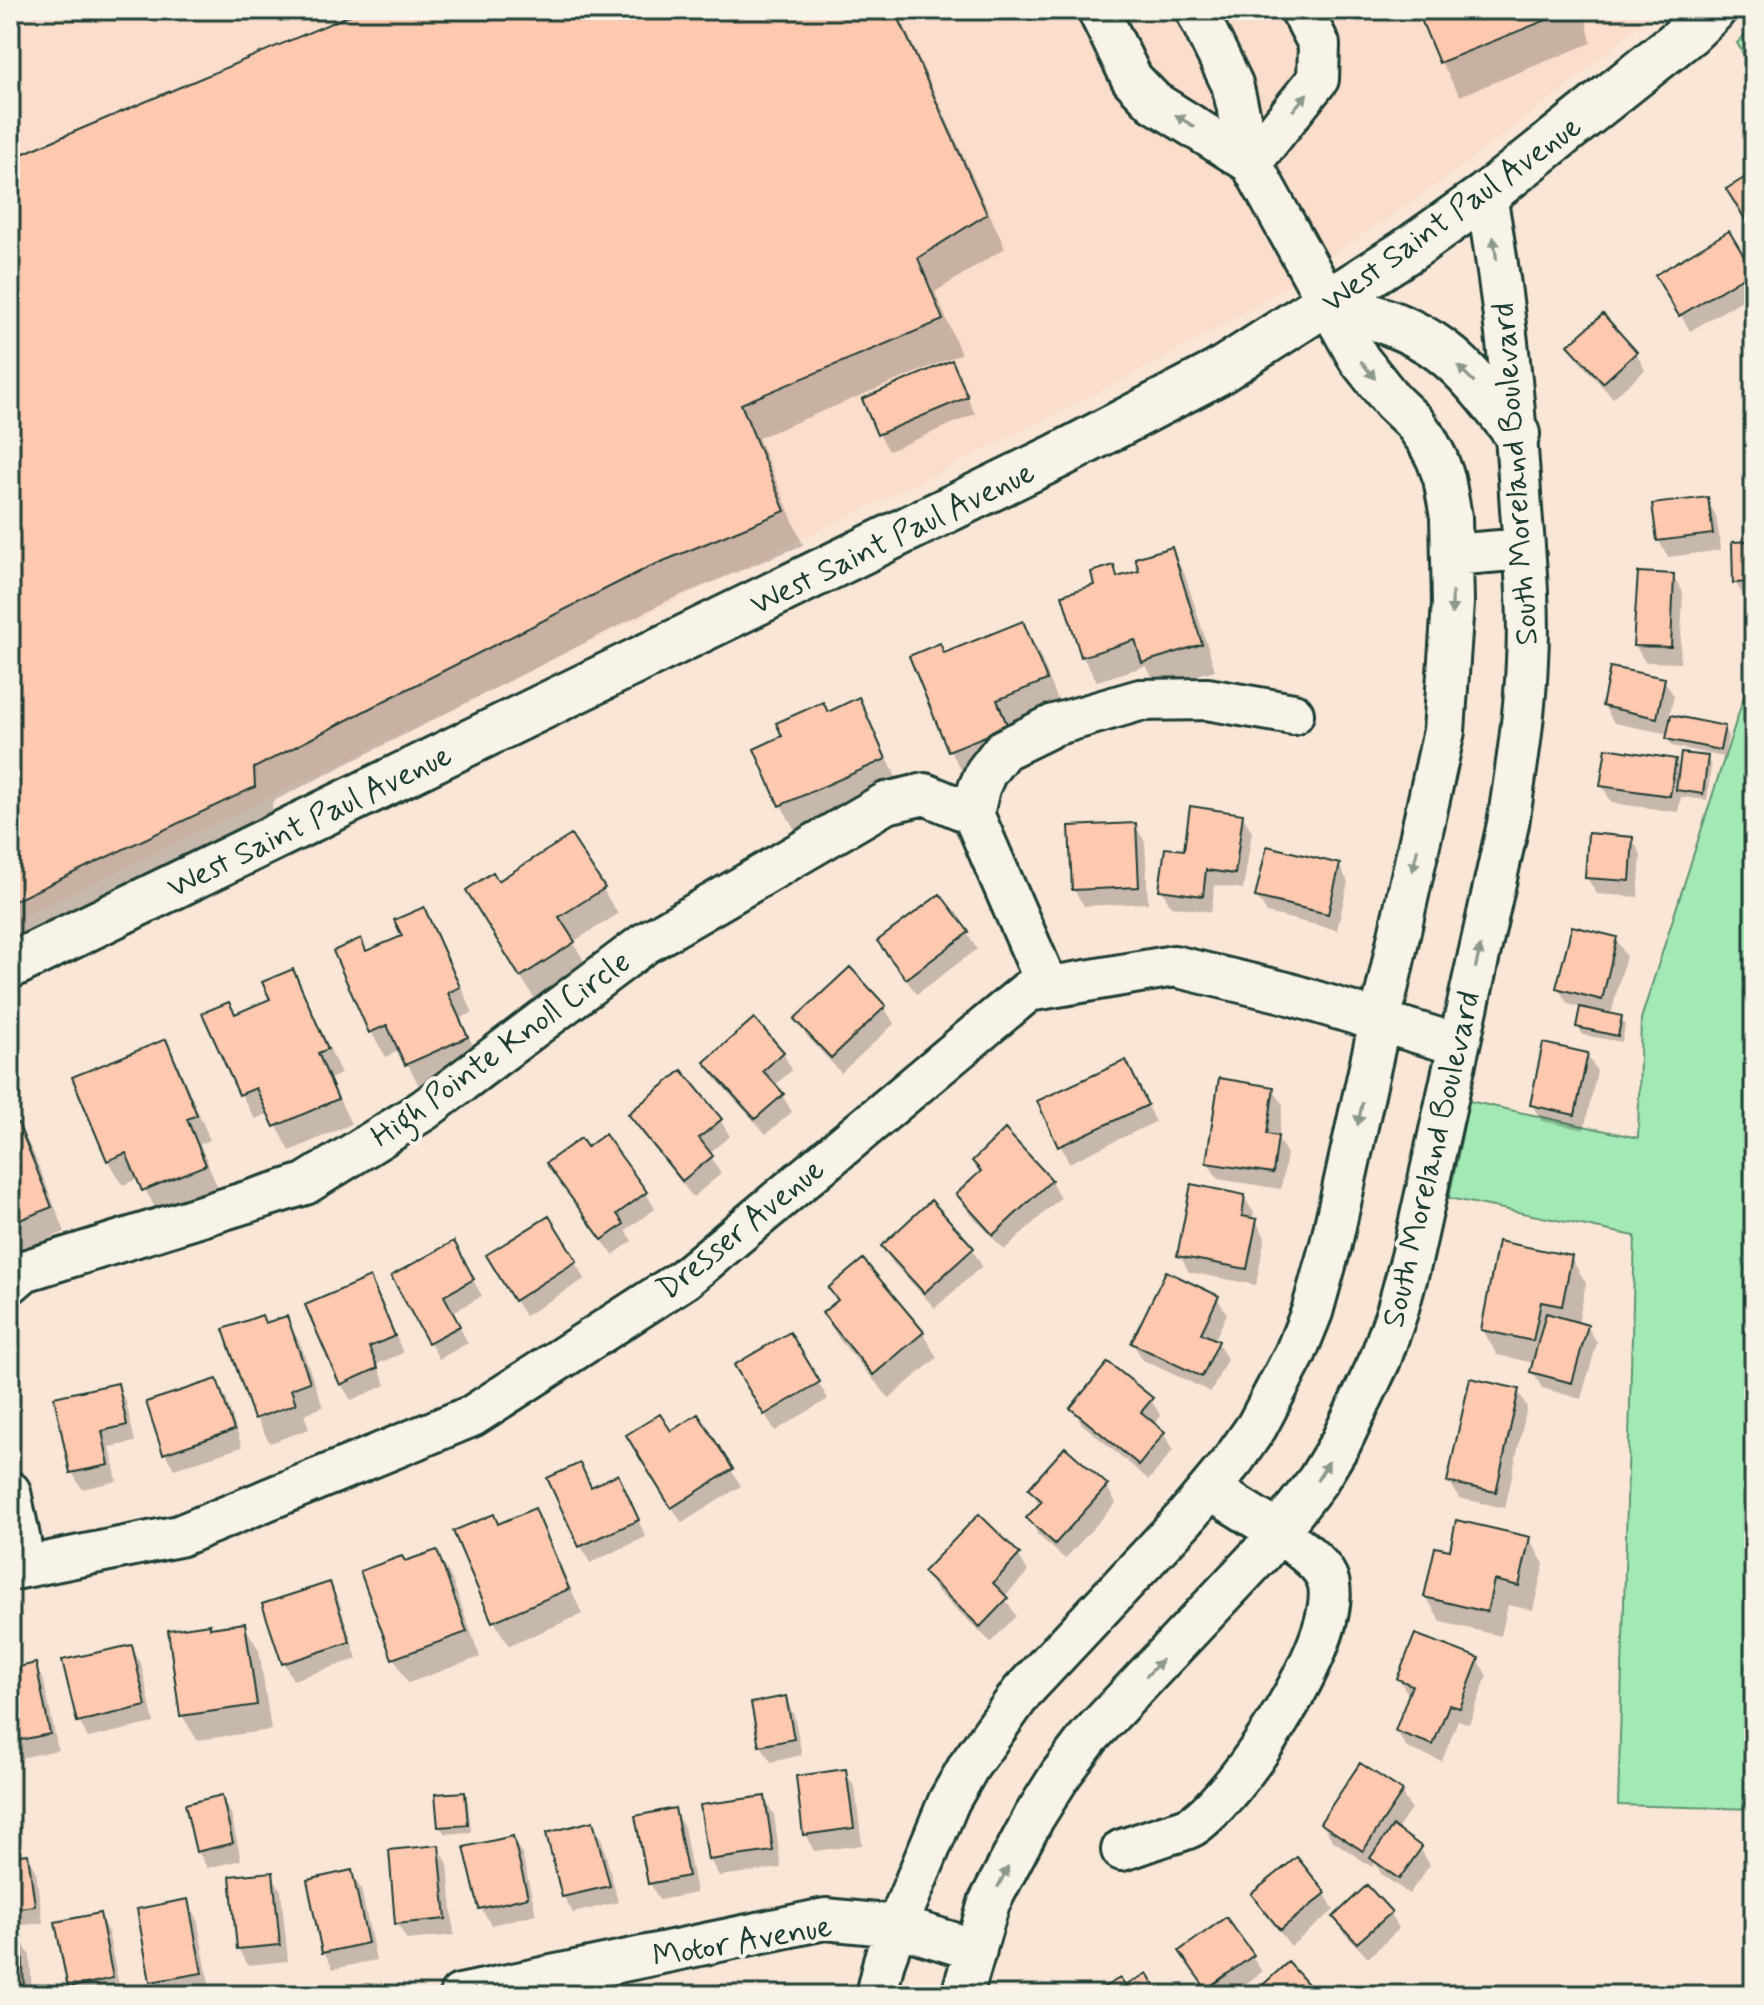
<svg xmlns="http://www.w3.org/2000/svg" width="1764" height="2005" viewBox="0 0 1764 2005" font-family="Mynerve,sans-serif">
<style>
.built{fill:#fbddcb}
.green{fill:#a3e9b5;stroke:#619374;stroke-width:2}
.shadow{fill:#0003}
.building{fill:#ffc9b0;stroke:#1f3d34;stroke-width:2}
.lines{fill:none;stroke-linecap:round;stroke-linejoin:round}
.minor-casing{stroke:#1f3d34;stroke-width:46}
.major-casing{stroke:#1f3d34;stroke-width:50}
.minor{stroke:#f7f3e8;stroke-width:40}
.major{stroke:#f7f3e8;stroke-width:44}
.oneway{fill:#8b988e}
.labels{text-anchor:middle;stroke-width:8;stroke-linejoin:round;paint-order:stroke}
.street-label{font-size:32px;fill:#1f3d34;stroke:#f7f3e8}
</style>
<rect width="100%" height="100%" fill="#f9e6d7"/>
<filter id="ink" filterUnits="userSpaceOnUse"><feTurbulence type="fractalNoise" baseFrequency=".0125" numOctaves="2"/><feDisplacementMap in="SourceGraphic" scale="16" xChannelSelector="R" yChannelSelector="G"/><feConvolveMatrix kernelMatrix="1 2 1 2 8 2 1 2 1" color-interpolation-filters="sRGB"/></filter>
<g filter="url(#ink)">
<path class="built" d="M43,10H1657L1562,91L1435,186L1263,302L1150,366L959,463L10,923V30Z"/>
<path class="green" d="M1754,26V73L1737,43Z
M1754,665V1809L1618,1805L1635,1236L1449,1198L1469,1101L1638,1138L1641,1019Z"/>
<path class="shadow" d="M367,10H897L1005,248L935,292L961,354L758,438L803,545L669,600L272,802L273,821L10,946V161Z
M1419,10H1584L1591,43L1460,96L1441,62Z
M1728,234L1754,277V293L1690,331L1658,276Z
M1603,317L1636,353L1645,370L1613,398L1580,362L1571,345Z
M951,363L975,414L889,451L879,434L864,400Z
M1707,499L1716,516L1721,550L1668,557L1659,541Z
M1754,543V598H1745L1735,582Z
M1171,550L1185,575L1215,670L1158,687L1146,666L1097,681L1082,656L1097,587L1113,567L1120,579L1141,572Z
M1673,576L1683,592L1680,663L1645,662L1635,645Z
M1022,624L1037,649L1060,705L964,775L950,750L912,657L945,655Z
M1664,680L1674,696L1669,717L1723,728L1728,736L1724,757L1672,746L1668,738L1669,734L1614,723L1604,706Z
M858,700L872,725L899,784L795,830L781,805L828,714Z
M1707,758L1711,766L1707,800L1681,797L1678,812L1612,803L1602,786L1675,761L1681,771Z
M1242,815L1252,832L1243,889L1215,885L1211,912L1171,906L1161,889Z
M1135,825L1145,842L1148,903L1084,906L1074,890Z
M571,838L618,914L573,942L588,968L536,1001L483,916L498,883Z
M1632,838L1641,855L1638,897L1597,894L1587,878Z
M1339,865L1348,882L1337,930L1267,913L1257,896Z
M423,909L437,934L473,1013L460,1018L481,1063L421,1089L400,1050L386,1057L371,1032L367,953L404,937Z
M967,933L977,949L917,994L889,958L880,942Z
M1616,939L1626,956L1611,1015L1621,1017L1625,1025L1622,1042L1583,1035L1578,1027L1582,1008L1568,1004L1558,988Z
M292,971L306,996L341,1074L330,1079L351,1124L290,1151L270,1113L255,1119L241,1094L205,1014L235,1016L272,1000Z
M884,1007L894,1024L841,1073L806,1035L796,1019Z
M754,1021L783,1053L792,1070L774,1086L782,1095L792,1112L766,1134L716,1079L707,1062Z
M165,1042L179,1067L210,1140L200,1144L219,1191L159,1215L139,1178L123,1185L108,1160Z
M1587,1055L1597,1071L1584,1130L1541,1121L1532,1104Z
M1135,1079L1155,1122L1069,1163L1040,1102Z
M1273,1089L1283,1105L1278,1139L1287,1154L1281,1189L1218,1179L1208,1163Z
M630,1115L720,1120L730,1136L709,1153L721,1174L693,1197L640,1131Z
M17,1125L32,1150L65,1232L10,1254V1128Z
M1005,1132L1051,1181L1060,1198L1004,1250L968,1211L958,1195L981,1173L974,1161Z
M586,1149L646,1193L655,1209L626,1230L632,1241L613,1255L558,1180L549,1164Z
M1244,1197L1254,1213L1252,1220L1256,1221L1265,1237L1256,1285L1189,1272L1180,1255Z
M548,1219L585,1279L525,1316L498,1272Z
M453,1244L482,1296L452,1313L468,1343L439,1359L394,1276Z
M883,1247L972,1249L982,1266L935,1308L893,1263Z
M1571,1258L1586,1283L1578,1324L1587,1326L1597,1343L1581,1399L1542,1388L1532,1371L1535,1363L1497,1355L1483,1330Z
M863,1262L923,1333L937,1358L889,1398L839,1339L824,1314L839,1302L831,1288Z
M369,1280L379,1296L403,1353L377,1364L386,1385L351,1400L341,1384Z
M1217,1298L1227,1314L1214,1341L1218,1343L1227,1359L1211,1392L1143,1360L1133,1343Z
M286,1318L300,1343L323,1407L304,1414L309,1429L270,1443L256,1418L266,1325Z
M789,1334L828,1399L775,1431L736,1366Z
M216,1381L226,1398L242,1447L174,1469L165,1453Z
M117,1386L126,1402L135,1442L110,1447L117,1481L82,1489L72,1472Z
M1518,1391L1527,1407L1505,1508L1459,1498L1450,1482Z
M1151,1400L1161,1416L1153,1425L1164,1434L1173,1450L1149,1480L1082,1424L1072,1408Z
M638,1452L731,1470L741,1486L682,1523Z
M579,1466L592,1488L626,1493L646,1537L590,1563L581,1546L550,1479Z
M1106,1486L1116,1503L1065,1559L1038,1535L1029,1518L1040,1505L1031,1489Z
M534,1511L548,1536L582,1614L509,1646L494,1621L499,1526Z
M979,1517L1019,1556L1028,1572L1004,1597L1016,1616L991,1642L935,1589L926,1572Z
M1529,1538L1544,1564L1533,1610L1508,1605L1501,1636L1441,1622L1426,1597L1452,1552Z
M436,1552L451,1577L480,1657L408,1683L394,1658L363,1572L405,1564Z
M329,1584L339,1601L357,1659L293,1680L284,1663Z
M244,1625L259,1650L271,1730L197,1740L182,1715L211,1630Z
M131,1647L141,1663L154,1723L88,1738L79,1721Z
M1477,1659L1487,1676L1469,1724L1458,1720L1442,1761L1407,1748L1397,1731L1409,1696L1399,1679Z
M35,1666L44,1682L58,1750L10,1760V1671Z
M785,1698L794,1715L802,1755L771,1762L761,1745Z
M845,1772L855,1788L862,1845L814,1851L805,1834Z
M1401,1792L1411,1809L1396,1831L1420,1848L1430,1865L1409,1894L1382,1875L1375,1863L1372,1867L1332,1840L1322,1823Z
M464,1794L468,1802L471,1832L445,1834L440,1827Z
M221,1797L231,1814L241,1860L207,1868L198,1851Z
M764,1798L774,1815L781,1868L719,1876L710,1860Z
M674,1811L684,1827L696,1893L659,1900L650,1883Z
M592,1824L602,1840L618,1902L573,1913L564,1897L548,1835Z
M512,1838L522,1854L536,1914L491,1925L481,1908Z
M438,1847L448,1864L454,1935L407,1940L397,1923Z
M27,1856L36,1872L43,1923L14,1926L10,1919V1858Z
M351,1873L361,1889L376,1960L333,1969L324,1952Z
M272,1874L281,1891L288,1961L248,1965L239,1949Z
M1325,1894L1334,1910L1291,1946L1263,1911L1253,1895Z
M187,1901L197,1918L210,1989L176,1995H160L152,1981Z
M1390,1913L1399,1929L1368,1958L1345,1934L1336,1917Z
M99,1916L108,1932L121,1995H75L70,1987Z
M10,1940H21L30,1956L32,1995H10Z
M1181,1952L1252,1956L1262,1972L1230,1995H1211Z"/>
<path class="building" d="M362,10H895L987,214L918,258L943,320L741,404L785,511L649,567L380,703L254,768L255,787L10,903V159Z
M1417,10H1571L1439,63Z
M1754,172V233L1726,189Z
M1729,231L1753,271L1679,316L1655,275Z
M1603,314L1637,352L1603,383L1568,345Z
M952,360L968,397L877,435L862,399Z
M1708,497L1713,534L1657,541L1652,504Z
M1754,541V582L1733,583L1732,542Z
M1172,547L1202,644L1142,663L1135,640L1081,657L1062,595L1094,585L1091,572L1114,565L1117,577L1139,571L1135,558Z
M1638,572L1674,574L1671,647L1633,646Z
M1023,621L1047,680L997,700L1008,727L948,751L909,656L940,643L944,653Z
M1610,667L1665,678L1657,718L1602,706Z
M859,697L886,759L779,806L754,749L782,736L776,723L823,702L828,712Z
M1671,715L1725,726L1720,750L1666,739Z
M1606,748L1676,759L1670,796L1600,786Z
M1681,753L1708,756L1703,794L1676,790Z
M1190,806L1243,814L1235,874L1206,870L1203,896L1159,890L1165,848L1184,850Z
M1136,823L1139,887L1072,890L1069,826Z
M1588,833L1633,837L1630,881L1585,878Z
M571,835L605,888L559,917L575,942L520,977L466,890L493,872L498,881Z
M1267,846L1340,864L1328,914L1255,897Z
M940,894L969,932L906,979L877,941Z
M424,907L460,987L448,993L468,1037L405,1065L387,1025L369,1033L333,951L361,938L366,951L402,936L394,920Z
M1572,926L1617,937L1602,1000L1556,988Z
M850,967L886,1006L831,1058L794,1019Z
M293,969L328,1049L318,1053L338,1099L274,1127L256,1088L239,1095L202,1013L229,1002L235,1014L270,999L262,982Z
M1580,1007L1622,1016L1618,1036L1576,1027Z
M754,1018L784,1052L763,1071L784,1094L755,1119L704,1062Z
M166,1039L197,1115L187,1119L206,1165L142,1191L126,1153L107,1161L72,1077Z
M1543,1043L1588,1053L1575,1115L1530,1105Z
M1126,1060L1148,1105L1058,1147L1037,1101Z
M682,1070L722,1119L699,1138L713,1156L682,1181L628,1114Z
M1219,1078L1274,1087L1267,1134L1278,1136L1273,1173L1206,1163Z
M18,1123L52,1207L10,1224V1126Z
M1005,1129L1052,1180L993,1235L956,1194L981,1171L972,1161Z
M605,1134L647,1192L617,1214L624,1224L602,1240L546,1163L581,1138L587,1147Z
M1191,1184L1245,1195L1242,1216L1257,1219L1247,1269L1177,1256Z
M931,1200L974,1248L924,1293L881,1246Z
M549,1216L577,1261L514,1301L486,1255Z
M454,1241L474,1279L444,1296L460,1326L428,1343L391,1276Z
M1498,1241L1572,1256L1562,1306L1541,1302L1533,1341L1481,1330Z
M863,1259L924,1332L873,1375L822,1313L838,1300L828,1288Z
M1166,1271L1219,1296L1201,1333L1219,1341L1202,1377L1131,1343Z
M370,1277L395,1336L369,1347L378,1368L340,1385L305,1305Z
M1546,1313L1588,1325L1572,1383L1530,1372Z
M262,1315L265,1323L287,1316L310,1382L291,1389L296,1404L254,1419L223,1329Z
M790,1332L820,1382L764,1415L734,1365Z
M1108,1362L1153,1398L1141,1412L1165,1432L1139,1465L1070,1408Z
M1470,1378L1519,1389L1496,1492L1447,1482Z
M217,1379L234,1430L163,1454L146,1402Z
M118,1383L127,1425L102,1431L109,1465L70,1473L54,1397Z
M660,1414L671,1431L698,1414L733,1469L671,1508L626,1435Z
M1065,1447L1108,1485L1055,1544L1026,1518L1042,1501L1028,1489Z
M580,1463L591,1487L618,1474L639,1520L579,1547L547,1478Z
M535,1508L569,1589L492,1622L453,1531L494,1514L498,1524Z
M979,1514L1020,1554L993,1583L1008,1598L980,1627L923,1572Z
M1456,1520L1530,1537L1519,1586L1494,1580L1487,1612L1424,1597L1435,1547L1450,1550Z
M437,1550L467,1632L392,1659L360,1571L402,1556L405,1561Z
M330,1582L350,1642L282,1664L262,1604Z
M245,1623L257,1705L180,1716L168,1630L210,1624V1628Z
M1415,1634L1479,1658L1460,1708L1449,1705L1433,1745L1395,1731L1412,1685L1397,1679Z
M132,1645L146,1706L77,1722L62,1660Z
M36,1663L50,1734L10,1742V1669Z
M786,1696L794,1739L759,1746L751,1703Z
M1360,1763L1403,1791L1363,1851L1320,1823Z
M846,1769L854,1828L803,1835L796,1776Z
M465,1792L468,1825L438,1827L435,1794Z
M222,1795L233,1843L196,1852L185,1804Z
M765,1796L773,1851L708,1860L700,1805Z
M675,1808L688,1876L648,1884L635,1816Z
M593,1821L610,1886L562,1897L546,1833Z
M1393,1826L1422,1847L1399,1879L1370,1858Z
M513,1836L528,1897L479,1909L464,1847Z
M439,1845L446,1919L395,1924L389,1850Z
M28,1854L35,1906L10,1909V1856Z
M1297,1857L1326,1893L1280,1930L1251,1894Z
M352,1870L368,1943L322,1953L307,1880Z
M273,1872L280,1945L237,1949L230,1876Z
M1367,1885L1392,1912L1357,1943L1333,1917Z
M188,1899L202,1973L150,1982L137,1909Z
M100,1913L113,1978L68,1988L55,1922Z
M1226,1917L1254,1955L1206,1989L1179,1951Z
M22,1937L24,1995H10V1938Z
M1288,1962L1318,1995H1260L1256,1991Z
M1147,1973L1160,1995H1102L1099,1990L1120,1978L1125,1986Z"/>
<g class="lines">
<g class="minor-casing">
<path id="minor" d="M1098,10L1132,79L1154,102L1251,163
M1251,163L1318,79L1319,44L1301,10
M1452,555L1524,549
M1048,987L973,814L979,788L986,772L1003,750L1054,725L1140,700L1207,699L1293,714
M10,1283L24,1271L305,1184L424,1110L644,944L886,803L925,794L973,814
M10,1492L25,1567
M10,1570L179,1536L472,1416L684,1279L1028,991L1174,966L1283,992L1459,1045
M1122,1850C1138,1845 1153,1839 1169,1834C1176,1832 1185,1830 1192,1826C1236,1798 1352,1627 1326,1576C1313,1549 1237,1507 1209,1489
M460,1995L825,1919L897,1926L976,1950
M876,1995L884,1961L897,1926L949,1801L969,1766L1022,1692L1185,1518L1234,1459L1257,1426L1295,1354L1312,1312L1331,1244L1444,731L1453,603L1451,517L1444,478L1437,459L1427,440L1414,422L1393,402L1359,359L1251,163L1232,84L1196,10
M962,1995L989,1903L1034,1817L1061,1774L1089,1737L1261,1554L1318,1480L1341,1442L1380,1360L1397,1312L1412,1257L1508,824C1516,770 1525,715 1527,661C1530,610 1525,559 1521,509C1515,404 1504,298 1486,195"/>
</g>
<g class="major-casing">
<path id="major" d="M1328,303C1367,315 1409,326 1442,351C1472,374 1494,405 1517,434
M10,966L1058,456L1217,373L1407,251L1486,195L1689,33L1713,10"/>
</g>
<use href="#minor" class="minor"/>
<use href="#major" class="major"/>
</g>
<defs><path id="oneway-solid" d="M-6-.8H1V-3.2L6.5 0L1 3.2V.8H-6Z" transform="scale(2)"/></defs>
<g class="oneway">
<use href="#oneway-solid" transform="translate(1300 102) rotate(-51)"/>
<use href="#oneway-solid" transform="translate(1185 121) rotate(-148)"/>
<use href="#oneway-solid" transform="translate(1495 248) rotate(-98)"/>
<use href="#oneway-solid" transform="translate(1368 370) rotate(51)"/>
<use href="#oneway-solid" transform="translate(1466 374) rotate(-135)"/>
<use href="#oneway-solid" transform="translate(1452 603) rotate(91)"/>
<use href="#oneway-solid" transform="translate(1415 860) rotate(102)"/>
<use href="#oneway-solid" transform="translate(1478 957) rotate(-77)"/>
<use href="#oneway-solid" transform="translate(1360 1114) rotate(102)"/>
<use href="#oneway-solid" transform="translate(1323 1471) rotate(-58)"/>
<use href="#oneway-solid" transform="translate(1154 1668) rotate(-47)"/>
<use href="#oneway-solid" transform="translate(1003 1877) rotate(-63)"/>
</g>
</g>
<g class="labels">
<g class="street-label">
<text transform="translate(1451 213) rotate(-36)" y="11">West Saint Paul Avenue</text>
<text transform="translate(1514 474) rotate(-94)" y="11">South Moreland Boulevard</text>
<text transform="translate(892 537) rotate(-26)" y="11">West Saint Paul Avenue</text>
<text transform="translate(309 820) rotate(-26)" y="11">West Saint Paul Avenue</text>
<text transform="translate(500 1048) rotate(-36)" y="11">High Pointe Knoll Circle</text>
<text transform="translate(1430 1159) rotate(-77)" y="11">South Moreland Boulevard</text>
<text transform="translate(740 1228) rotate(-39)" y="11">Dresser Avenue</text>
<text transform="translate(742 1940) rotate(-10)" y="11">Motor Avenue</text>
</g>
</g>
<rect width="1764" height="2005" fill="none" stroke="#f7f3e8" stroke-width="40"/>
<rect x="20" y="20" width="1724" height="1965" fill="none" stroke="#1f3d34" stroke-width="3" filter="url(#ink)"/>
</svg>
